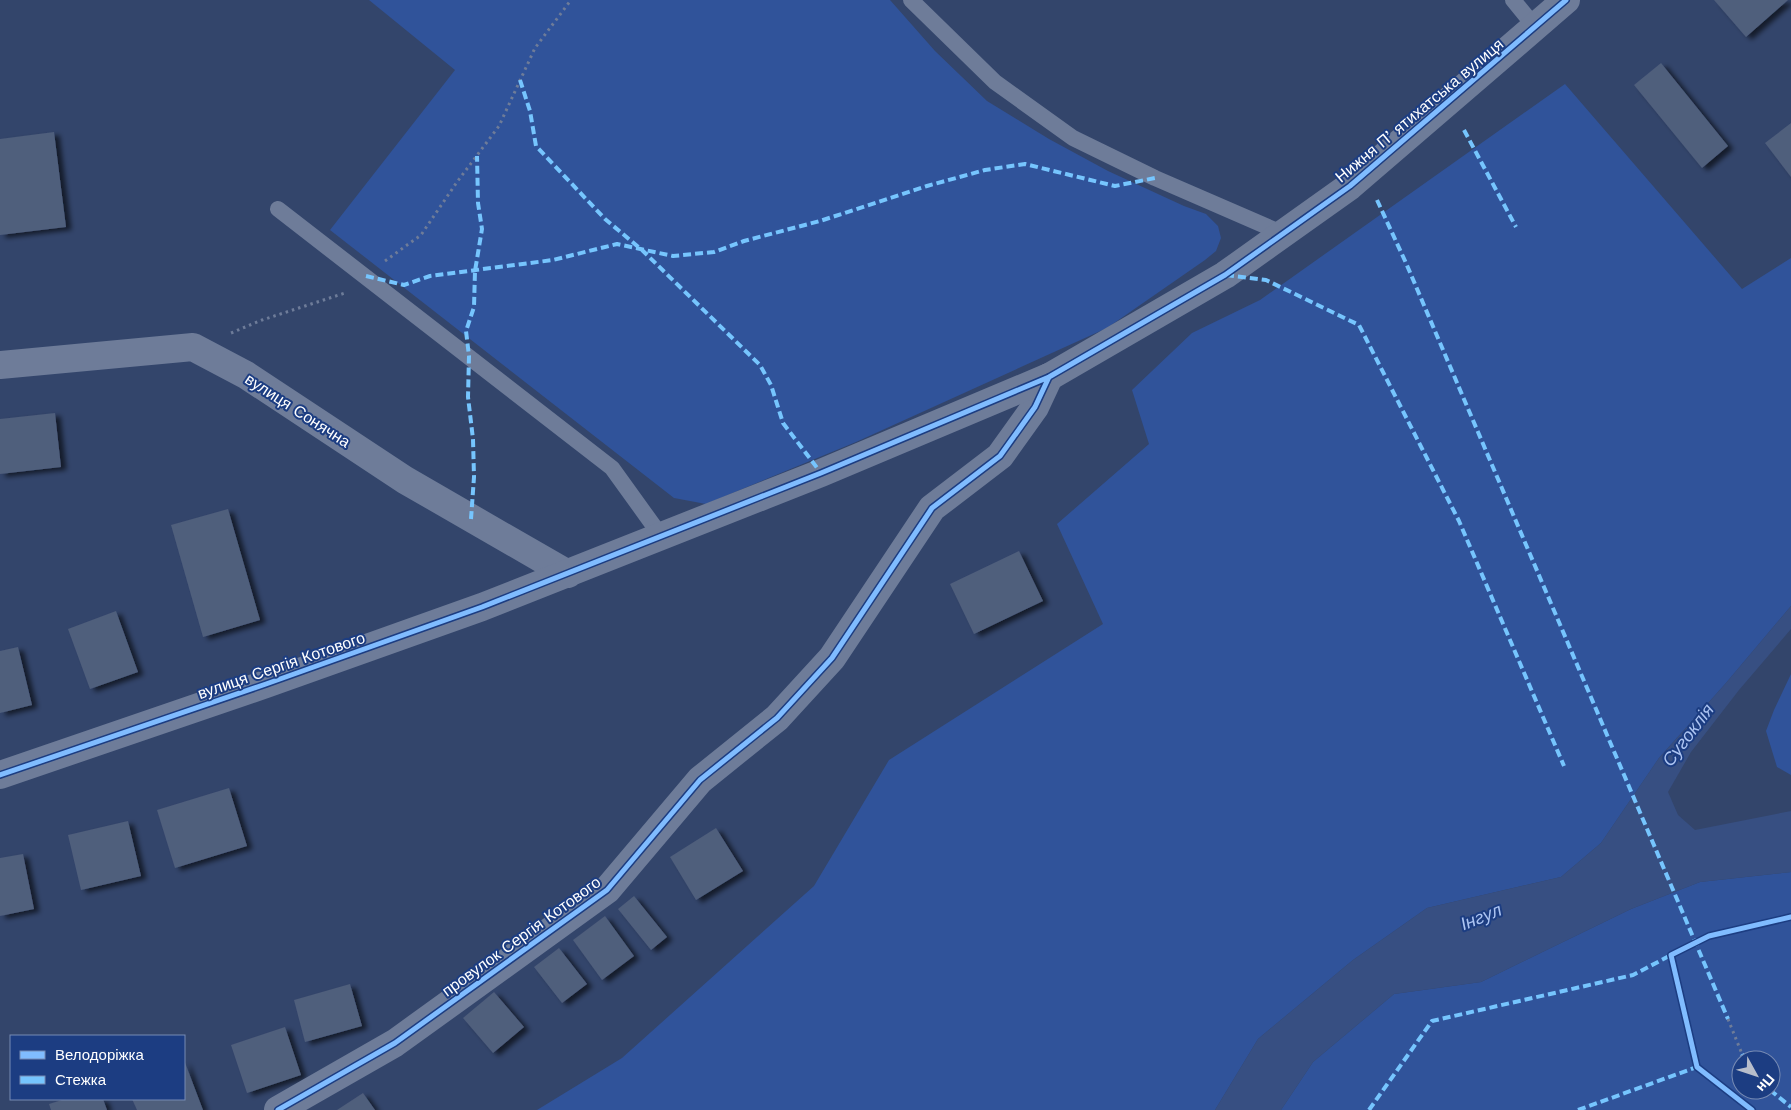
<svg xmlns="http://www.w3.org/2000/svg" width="1791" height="1110" viewBox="0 0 1791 1110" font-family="'Work Sans',sans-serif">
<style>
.green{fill:#30539a;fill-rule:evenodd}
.water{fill:#374f82}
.building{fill:#4f5e7c;filter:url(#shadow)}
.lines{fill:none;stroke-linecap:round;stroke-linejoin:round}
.path{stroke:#6e7c99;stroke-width:3;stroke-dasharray:2.5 4;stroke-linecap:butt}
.service{stroke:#6e7c99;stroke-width:16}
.minor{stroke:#6e7c99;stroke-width:28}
.tertiary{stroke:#6e7c99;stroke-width:28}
.quiet{stroke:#76c5fe;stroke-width:4;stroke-dasharray:8 4;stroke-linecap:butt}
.cycleway-casing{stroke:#1c3d82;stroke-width:8}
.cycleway{stroke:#80bcff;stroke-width:5}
.labels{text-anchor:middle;stroke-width:4;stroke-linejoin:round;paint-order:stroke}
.street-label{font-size:16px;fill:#fff;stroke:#1c3d82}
.water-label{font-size:18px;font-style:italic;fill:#acc4f2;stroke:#1c3d82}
</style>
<defs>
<filter id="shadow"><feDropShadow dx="5.5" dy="3" stdDeviation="2.5" flood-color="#0009"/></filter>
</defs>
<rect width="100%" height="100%" fill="#33456b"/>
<path class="green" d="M369,0H890L935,51L987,101L1049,139L1108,171L1184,206L1206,214L1218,226L1221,238L1216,251L1205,260L1107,328L856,442L706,504L674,498L330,230L455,70Z
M1565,84L1742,289L1791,258V606L1726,683L1659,758L1601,843L1561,877L1427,908L1353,960L1258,1039L1215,1110H537L622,1058L814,886L889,760L1103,624L1057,524L1149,444L1132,390L1192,333L1260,300Z
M1791,674V775L1777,767L1766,731L1774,710Z
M1791,872V1110H1281L1313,1062L1394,994L1481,982L1631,909L1700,882ZM1741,1060H1771V1090H1741Z"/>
<path class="water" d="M1791,606V629L1739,690L1691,752L1668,792L1678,815L1695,830L1791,811V872L1700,882L1631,909L1481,982L1394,994L1313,1062L1281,1110H1215L1258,1039L1353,960L1427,908L1561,877L1601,843L1659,758L1726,683Z"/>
<path class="building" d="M1714,0H1788L1746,37Z
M1661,63L1728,146L1702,168L1634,85Z
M1791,123V177L1765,143Z
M54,132L66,227L0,235V139Z
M55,413L61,467L0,474V419Z
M228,509L260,620L203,637L171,525Z
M1019,551L1043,601L974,634L950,584Z
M116,611L138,672L90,689L68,629Z
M18,647L32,705L0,713V651Z
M229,788L247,846L175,868L157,810Z
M128,821L141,876L81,890L68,835Z
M716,828L743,871L696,900L670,857Z
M23,854L34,909L0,916V858Z
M634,896L667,937L651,950L618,909Z
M605,916L634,956L602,980L573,940Z
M559,948L587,984L562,1003L534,967Z
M350,984L362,1026L305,1042L294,1000Z
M494,992L524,1027L493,1053L463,1018Z
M285,1027L301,1075L247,1093L231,1045Z
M184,1060L203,1110H137L132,1099H184Z
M363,1093L375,1110H337Z
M65,1099H103L107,1110H51L49,1104Z"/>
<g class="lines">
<path class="path" d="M385,261L421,235L457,182L499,126L535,48L571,0
M231,333L262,320L345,293
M1728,1019L1742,1054"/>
<path class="service" d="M911,0L995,82L1073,138L1155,178L1284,234
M1513,0L1536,28
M278,209L612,468L661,536"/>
<path class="minor" d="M0,365L193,347L246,375L405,480L568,574
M278,1110L395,1043L607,890L700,780L777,718L832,658L932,508L1000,456L1035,407L1049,377"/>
<path class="tertiary" d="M0,775L266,684L482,607L821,473L1049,377L1225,275L1350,186L1566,0"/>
<path class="quiet" d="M520,80L530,111L536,146L605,219L642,250L760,365L771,385L783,423L821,473
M1464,130L1516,227
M1377,200L1406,263L1728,1019
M1226,275L1266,280L1359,325L1459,521L1564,766
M366,276L404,285L430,276L553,260L617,244L673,256L714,252L744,241L820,221L927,186L985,170L1025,164L1115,186L1155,178
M471,519L474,477L473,439L468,397L469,356L466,331L474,307L475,271L482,229L478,203L477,156
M1742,1054L1745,1060
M1770,1090L1791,1107
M1369,1110L1432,1021L1633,975L1675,953
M1578,1110L1697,1067"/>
<g class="cycleway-casing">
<path id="cycleway" d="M0,775L266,684L482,607L821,473L1049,377L1225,275L1350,186L1566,0
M278,1110L395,1043L607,890L700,780L777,718L832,658L932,508L1000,456L1035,407L1049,377
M1752,1110L1697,1067L1671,955L1709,936L1791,917"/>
</g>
<use href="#cycleway" class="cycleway"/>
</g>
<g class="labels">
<g class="street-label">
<text transform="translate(1419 110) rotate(-40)" y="6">Нижня Пʼятихатська вулиця</text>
<text transform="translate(298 410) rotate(33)" y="6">вулиця Сонячна</text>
<text transform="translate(281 665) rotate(-19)" y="6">вулиця Сергія Котового</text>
<text transform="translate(521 936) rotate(-36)" y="6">провулок Сергія Котового</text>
</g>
<g class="water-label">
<text transform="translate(1688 735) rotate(-53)" y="6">Сугоклія</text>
<text transform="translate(1481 917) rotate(-22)" y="6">Інгул</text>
</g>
</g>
<rect x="10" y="1035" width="175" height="65" fill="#1c3d82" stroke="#778bb4"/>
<rect x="20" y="1051" width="25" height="8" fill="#80bcff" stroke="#778bb4"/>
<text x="55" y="1060" font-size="15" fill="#ffffff">Велодоріжка</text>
<rect x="20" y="1076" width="25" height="8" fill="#76c5fe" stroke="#778bb4"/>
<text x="55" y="1085" font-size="15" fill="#ffffff">Стежка</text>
<g transform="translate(1756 1075) rotate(130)"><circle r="24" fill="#1c3d82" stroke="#778bb4"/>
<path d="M0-4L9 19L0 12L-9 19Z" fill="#b8becb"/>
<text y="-8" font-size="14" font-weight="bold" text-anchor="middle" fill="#ffffff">Пн</text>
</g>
</svg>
